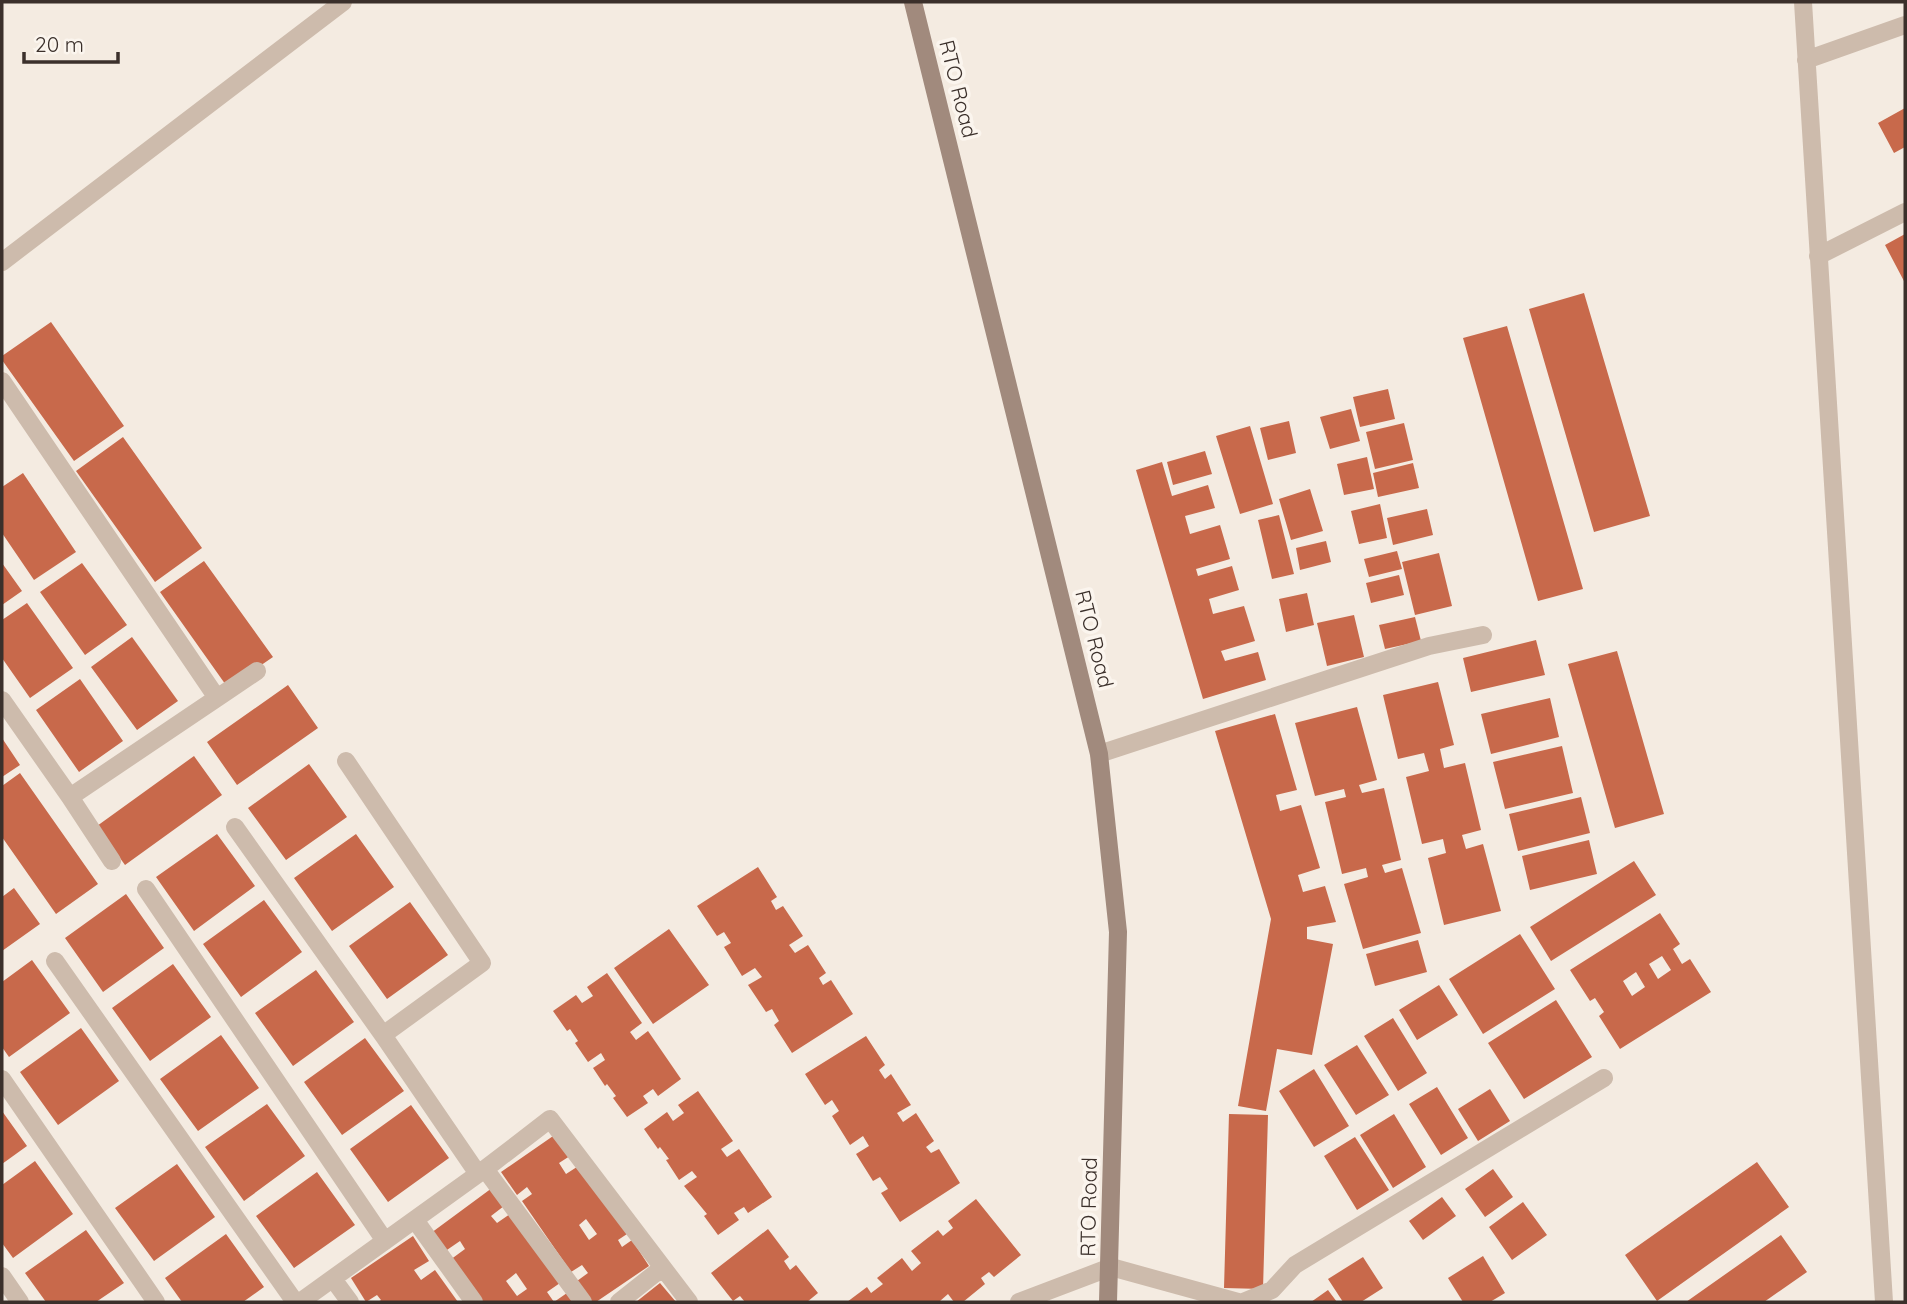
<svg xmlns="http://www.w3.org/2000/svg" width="1907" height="1304" viewBox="0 0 1907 1304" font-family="Quicksand,sans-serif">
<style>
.building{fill:#c8694b;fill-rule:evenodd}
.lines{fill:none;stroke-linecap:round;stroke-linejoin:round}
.street{stroke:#cdbbac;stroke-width:18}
.secondary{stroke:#a18a7d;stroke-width:18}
.labels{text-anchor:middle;stroke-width:7;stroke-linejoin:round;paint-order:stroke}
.street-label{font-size:21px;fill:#3b302b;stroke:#fbf5ee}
</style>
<rect width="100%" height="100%" fill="#f4ebe1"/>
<path class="building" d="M1905,108V147L1894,153L1878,123Z
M1905,234V283L1885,245Z
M1584,293L1650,516L1594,532L1529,309Z
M51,322L124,426L74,461L2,360V356Z
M1507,326L1583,589L1538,601L1463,338Z
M1388,389L1395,419L1360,427L1353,397Z
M1351,409L1360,441L1330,449L1320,417Z
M1289,421L1296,453L1268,460L1260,428Z
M1404,423L1413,460L1375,469L1366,432Z
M1250,426L1273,504L1240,514L1216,436Z
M123,437L202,548L155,582L76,471Z
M1205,451L1212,474L1173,485L1167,462Z
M1367,457L1374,489L1344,495L1337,464Z
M1162,462L1172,496L1208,485L1215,508L1185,516L1190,534L1220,525L1230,559L1196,569L1198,576L1232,566L1239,590L1209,599L1213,614L1244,606L1255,641L1221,651L1225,661L1258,652L1266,680L1203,699L1136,470Z
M1413,463L1419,488L1378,497L1373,473Z
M23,473L76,552L34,580L2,533V487Z
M1310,489L1323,531L1291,540L1279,499Z
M1380,504L1387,538L1359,544L1351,511Z
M1427,509L1433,535L1393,545L1387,518Z
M1279,515L1294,574L1272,579L1258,520Z
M1326,541L1331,562L1300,570L1296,548Z
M1397,551L1402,569L1369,577L1364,559Z
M1439,553L1452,606L1415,615L1402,562Z
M204,561L273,657L228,688L160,592Z
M2,563L22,591L2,605Z
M82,563L127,625L85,655L40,592Z
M1399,575L1404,595L1371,603L1366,583Z
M1307,593L1314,625L1286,632L1279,599Z
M27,603L73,668L30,698L2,658V620Z
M1354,615L1364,657L1327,666L1317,623Z
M1415,617L1421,641L1385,649L1379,625Z
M132,637L178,701L137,730L91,667Z
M1536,640L1545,675L1471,692L1463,658Z
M1617,651L1664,814L1615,828L1568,664Z
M80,679L123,741L79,772L36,710Z
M1438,682L1454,745L1440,749L1444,768L1465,763L1481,830L1462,835L1466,849L1483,844L1501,911L1444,925L1428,858L1446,853L1443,839L1422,844L1406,777L1429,771L1424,753L1398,759L1383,695Z
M288,685L318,728L237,785L207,742Z
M1550,698L1559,737L1491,754L1481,714Z
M1357,707L1377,780L1359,785L1362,793L1384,788L1401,860L1382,865L1385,873L1402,868L1421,933L1363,949L1344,884L1368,877L1366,868L1342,874L1325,802L1346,797L1344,789L1315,796L1295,723Z
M1275,714L1297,790L1276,795L1280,811L1301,805L1320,868L1298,875L1303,892L1325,886L1336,922L1307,927V939L1333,944L1312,1055L1277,1049L1266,1111L1238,1106L1271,919L1215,731Z
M2,738L20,765L2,777Z
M1562,746L1573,793L1505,809L1493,762Z
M194,756L222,795L125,865L97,826Z
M309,764L347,817L286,860L248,808Z
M20,773L98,884L56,914L2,837V786Z
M1581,797L1590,833L1518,851L1509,814Z
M217,834L255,886L194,931L156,877Z
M356,834L394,887L332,931L294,878Z
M1589,840L1597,874L1530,890L1522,856Z
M1634,861L1656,895L1551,961L1530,927Z
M758,867L777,897L771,901L776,910L783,906L803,936L789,945L795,953L808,945L826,973L819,978L823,985L831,980L853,1014L792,1053L774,1025L779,1021L772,1009L766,1012L748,985L762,977L755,968L742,976L724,947L731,943L724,932L717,936L697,906Z
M14,888L40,924L2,951V897Z
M126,894L164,948L103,992L65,938Z
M264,900L302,952L241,997L203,944Z
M410,902L448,955L387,999L349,946Z
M1660,913L1680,944L1673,949L1682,964L1690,959L1711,992L1620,1049L1599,1016L1604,1012L1595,998L1590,1001L1570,970ZM1662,956L1671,970L1658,979L1649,964ZM1636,972L1645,987L1632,996L1623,981Z
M669,929L709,985L653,1024L614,968Z
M1520,934L1555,989L1483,1034L1449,979Z
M1418,940L1427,972L1375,986L1366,954Z
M32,960L70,1013L9,1057L2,1047V982Z
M173,964L211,1017L150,1061L112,1008Z
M316,970L354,1022L293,1066L255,1013Z
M607,973L642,1023L630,1032L636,1040L648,1031L681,1079L658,1096L653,1089L643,1096L648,1103L627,1117L613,1098L616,1096L607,1084L605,1086L593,1068L605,1060L601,1053L588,1062L575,1043L578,1041L570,1029L567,1031L553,1011L576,995L582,1003L593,996L587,987Z
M1439,985L1458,1015L1417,1040L1399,1010Z
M1556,1000L1592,1057L1524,1099L1488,1043Z
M1393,1018L1427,1073L1398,1091L1364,1036Z
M81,1028L119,1081L58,1125L20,1072Z
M221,1035L259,1088L198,1131L160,1079Z
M866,1036L885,1065L879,1070L885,1079L891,1074L911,1105L897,1113L903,1122L916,1113L934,1141L926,1147L931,1153L939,1149L960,1183L900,1222L881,1193L888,1189L880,1177L873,1181L856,1154L869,1146L863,1136L850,1145L832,1116L839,1111L832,1100L825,1105L805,1074Z
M365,1038L404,1091L342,1135L304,1082Z
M1357,1045L1389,1095L1356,1115L1324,1065Z
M1314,1069L1349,1126L1314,1147L1279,1091Z
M1437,1087L1468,1138L1441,1155L1409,1104Z
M1490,1089L1510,1121L1478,1141L1458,1109Z
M698,1091L733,1141L721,1149L727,1157L739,1149L772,1197L748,1213L744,1207L734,1213L739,1220L718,1235L704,1216L707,1214L684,1186L697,1177L692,1171L679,1180L666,1160L669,1159L660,1147L658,1149L644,1129L667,1112L673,1121L684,1113L678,1105Z
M267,1104L305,1156L244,1201L205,1147Z
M411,1105L449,1158L388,1202L350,1149Z
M2,1111L27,1146L2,1164Z
M1229,1114L1268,1115L1263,1289L1224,1288Z
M1394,1114L1426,1167L1393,1188L1360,1135Z
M556,1134L573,1154L559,1163L566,1174L580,1165L627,1234L618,1240L622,1247L632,1240L649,1266L596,1302H592L577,1281L588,1273L582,1265L571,1272L522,1201L532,1194L527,1187L517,1195L501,1172ZM586,1219L597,1234L589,1240L579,1225Z
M1355,1137L1389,1190L1357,1210L1324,1156Z
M35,1161L73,1214L13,1258L2,1243V1185Z
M1757,1162L1789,1207L1657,1301L1625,1255Z
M177,1164L215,1217L154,1261L115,1208Z
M1493,1169L1513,1197L1485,1217L1465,1189Z
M317,1172L355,1225L294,1268L256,1216Z
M492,1188L504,1206L491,1216L497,1223L510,1214L560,1283L547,1292L554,1302L567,1293L574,1302H480L450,1260L465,1249L460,1241L444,1252L431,1233ZM516,1273L527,1289L517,1296L506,1281Z
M1442,1197L1456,1216L1423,1240L1409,1221Z
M976,1199L1021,1255L994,1277L989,1272L981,1278L985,1284L963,1302H954L948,1294L940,1301L941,1302H847L867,1287L871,1293L883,1284L877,1278L902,1258L912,1271L921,1263L911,1251L938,1230L943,1236L953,1228L948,1221Z
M1523,1202L1547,1235L1512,1260L1489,1227Z
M768,1229L789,1257L784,1261L790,1270L796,1265L818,1293L807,1302H745L740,1296L733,1301L711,1273Z
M86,1230L124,1283L96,1302H46L25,1273Z
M226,1234L264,1287L243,1302H182L165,1278Z
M1781,1235L1807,1272L1764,1302H1686Z
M413,1236L429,1261L414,1270L421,1280L435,1270L458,1302H378L381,1300L377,1295L366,1302L351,1278Z
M1483,1256L1505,1293L1490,1302H1463L1448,1278Z
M1363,1257L1383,1288L1361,1302H1343L1328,1279Z
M660,1283L676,1302H636Z
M1328,1290L1337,1302H1311Z"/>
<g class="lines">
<path class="street" d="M1803,2L1884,1302
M1806,60L1905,25
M1818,256L1905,212
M2,262L343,2
M2,381L217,698L257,671
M2,700L70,797
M1099,754L1429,646L1483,635
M346,761L482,963L383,1035L478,1174
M235,827L383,1035
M112,861L70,797L217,698
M146,889L385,1241
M55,961L295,1302
M2,1079L156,1302
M485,1169L583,1302
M415,1220L474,1302
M2,1276L20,1302
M333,1279L350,1302
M300,1302L485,1169L550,1119L689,1302
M619,1302L662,1268
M1019,1302L1111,1267L1238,1302
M1243,1302L1272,1290L1295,1265L1604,1078"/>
<path class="secondary" d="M913,2L1099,754L1118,932L1108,1302"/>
</g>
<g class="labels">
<g class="street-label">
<text transform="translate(958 89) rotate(76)" y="7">RTO Road</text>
<text transform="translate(1094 639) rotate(76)" y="7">RTO Road</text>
<text transform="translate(1089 1207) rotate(-89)" y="7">RTO Road</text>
</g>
</g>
<rect width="1907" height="1304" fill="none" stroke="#3b302b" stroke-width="7"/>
<path d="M24 52v10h94v-10" fill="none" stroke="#3b302b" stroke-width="3.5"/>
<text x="35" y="52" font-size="21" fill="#3b302b" stroke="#fbf5ee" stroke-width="5" paint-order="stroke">20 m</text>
</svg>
